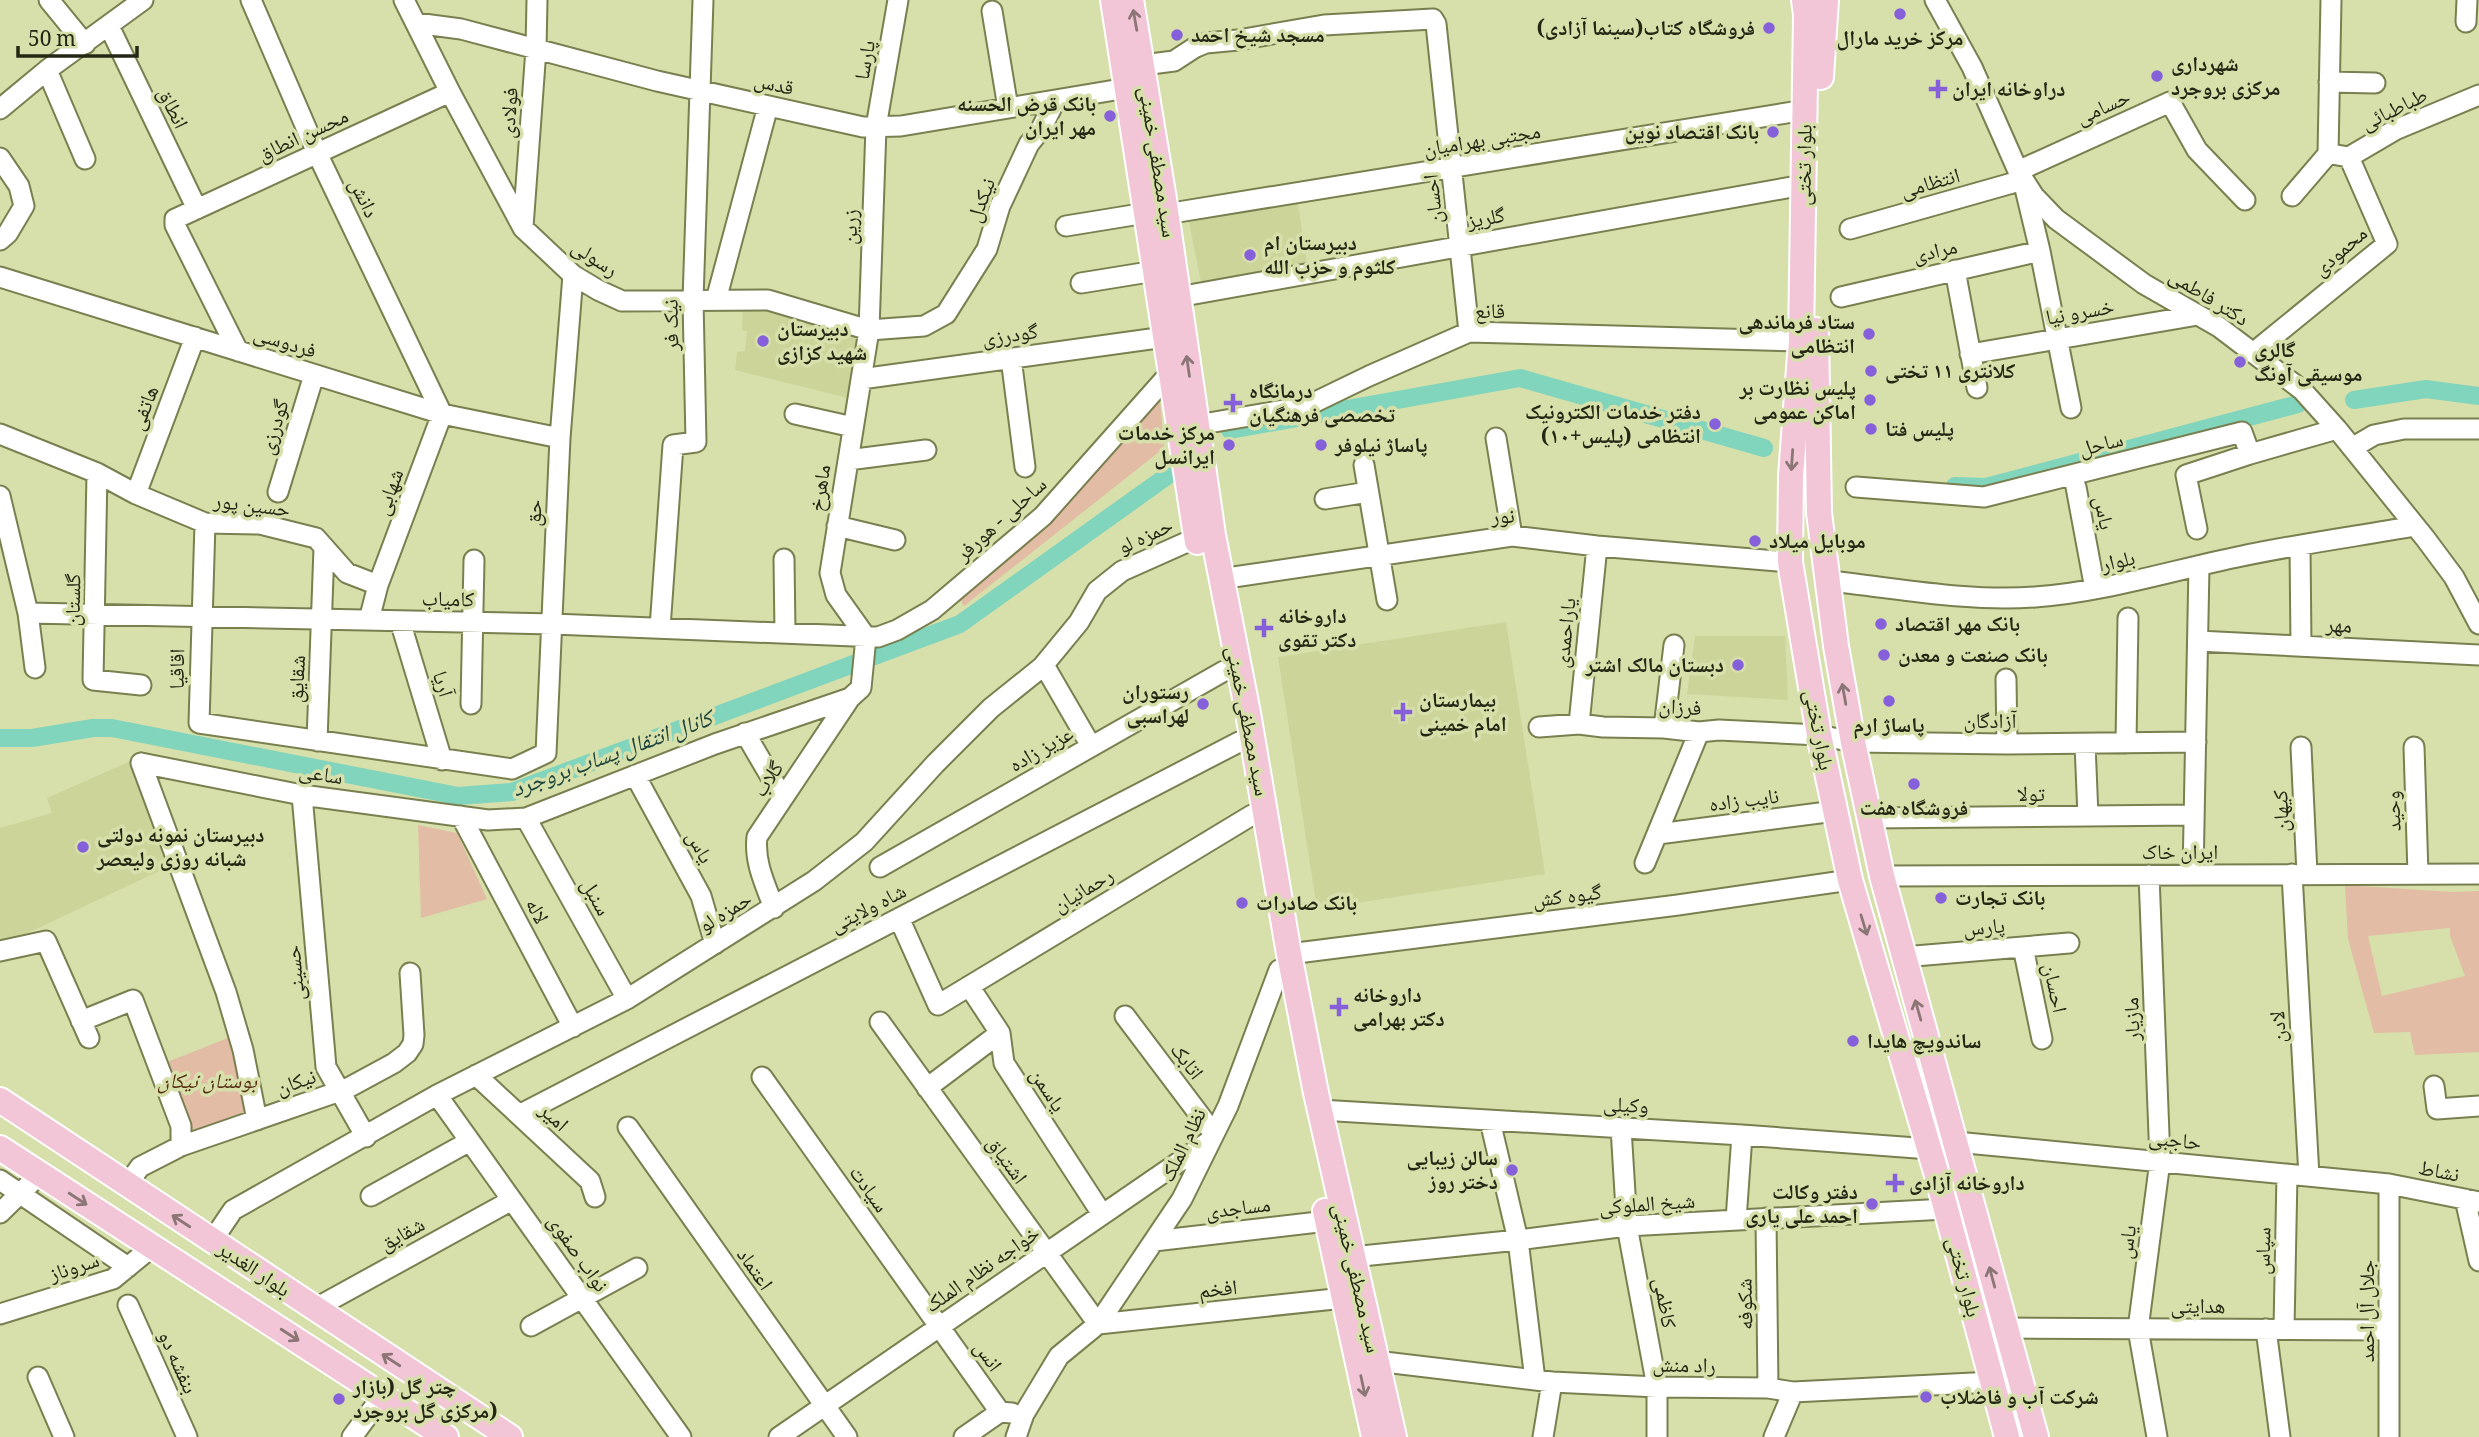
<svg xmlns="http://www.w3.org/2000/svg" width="2479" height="1437" viewBox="0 0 2479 1437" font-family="Georgia,'Noto Naskh Arabic',serif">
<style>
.built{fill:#cdd49a}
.green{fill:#e2bca5;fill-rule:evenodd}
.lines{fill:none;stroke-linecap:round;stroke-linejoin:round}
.canal{stroke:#81d5bd;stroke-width:18}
.minor-casing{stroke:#797f4f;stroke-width:23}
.major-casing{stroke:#fff;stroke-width:28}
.minor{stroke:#fff;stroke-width:19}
.major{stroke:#f2c5d7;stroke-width:24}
.oneway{stroke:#8b7675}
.poi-dot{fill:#8660db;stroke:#d7dfab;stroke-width:2.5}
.labels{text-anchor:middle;stroke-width:7;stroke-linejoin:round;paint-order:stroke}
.poi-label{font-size:21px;font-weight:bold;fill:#242713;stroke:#d7dfab;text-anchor:start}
.street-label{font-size:21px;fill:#242713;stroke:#d7dfab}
.park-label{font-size:21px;font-style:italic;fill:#562f11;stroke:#d7dfab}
.water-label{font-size:23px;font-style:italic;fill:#1e453b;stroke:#d7dfab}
</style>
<rect width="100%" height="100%" fill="#d7dfab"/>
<path class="built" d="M1297,198L1308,269L1202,287L1187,212Z
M743,303L863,333L852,399L735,370L737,352L745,351L747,331L742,330Z
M1506,622L1545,874L1317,909L1278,657Z
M1695,636H1785L1788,700L1687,694Z
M133,760L172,865L0,946V828L52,813L47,798Z"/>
<path class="green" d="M1160,400L1164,448L964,606L958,596L1055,514Z
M418,825L457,833L487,899L421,918Z
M2345,885L2452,892L2479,891V1052L2415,1055L2410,1032L2374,1033L2348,939ZM2450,928V936L2465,976L2382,996L2368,936Z
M228,1038L242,1087L244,1112L194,1133L167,1062Z"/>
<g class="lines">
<path class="canal" d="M2354,400L2426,389L2479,396
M1230,430L1520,378L1764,448
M1955,486L1986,487L2298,404
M0,738H32L93,728H112L458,796L512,792L960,624L1167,476"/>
<g class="minor-casing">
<path id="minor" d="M49,0L85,44
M251,0L317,153L442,414L378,585
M404,0L450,92L523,228L573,275L598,290L622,301L768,300L869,330L924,326L946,314L987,249L1000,206L1029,144L1041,129L1055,101
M1935,0L1972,67L2018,171L2034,196L2056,219L2144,284L2219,327L2302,390L2337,429L2425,538L2454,577L2479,624
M992,11L1008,108
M2466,22L2467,0
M416,23L461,29L657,81L863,127L901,126L1127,88
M109,26L197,209
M1143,65L1174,61L1194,48L1206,43L1238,40L1324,25L1433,19L1436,24L1469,332
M47,70L85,159
M2329,82L2375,83
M0,109L47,70L143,0
M2337,155L2349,157L2395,130L2479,95
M0,158L19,186L24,206L8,233L0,240
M2018,171L2170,102L2197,150L2245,200
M2292,196L2328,154L2331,0
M1166,214L1805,110
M1066,226L1146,213
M523,227L536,49L537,0
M1850,229L2023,180L2040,251L2071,408
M1955,270L1977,388
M0,277L442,414L560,438
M1081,283L1155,271
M1178,297L1803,185
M1841,297L2040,251
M716,300L768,106
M238,351L175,225V219L450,92
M2253,353L2387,244L2349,157
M1970,354L2198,315
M1011,358L1025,467
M861,379L1165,337
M795,414L853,427
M1197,425L1307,406L1369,376L1469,332L1801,341
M0,434L97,473L136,494L205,523L260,524L316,538L347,573L378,585L369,620
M1496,438L1512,536
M2352,448L2374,435L2404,429H2479
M848,460L926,450
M1364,465L1387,600
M97,473L93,680L141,685
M1856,487L1984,497L2242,432L2250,454L2337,429
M2076,487L2095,589
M278,492L314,375
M136,494L195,337
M0,496L28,613L35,668
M1325,499L1368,492
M205,523L199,723L512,769L546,753L560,438L573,275
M837,526L895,540
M2197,529L2186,475L2250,454
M2300,546L2301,646
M784,559L785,633
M1220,579L1512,536L1597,546L1790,562
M1829,581C1897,588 1966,602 2035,597C2105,592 2173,570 2242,556C2299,544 2358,536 2415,526
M28,613L553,624L878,637L897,630L932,610L1043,516L1171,372
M400,621L442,760
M660,628L673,445L696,442L693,300L703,0
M2198,641L2479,655
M1044,665L1091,746
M2006,679L2007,744
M471,704L474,560
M1579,724L1597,546
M1539,727L1579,724L1603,727L1664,728L1699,732L1719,730L1819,735L1853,742L2007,744L2196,742
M1664,728L1674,645
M745,733L783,798
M317,741L324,548
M2126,743L2128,618
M2085,744L2088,816
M2301,747L2307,874
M2414,747L2418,874
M141,763L302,795L488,820L526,818L715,744L850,698
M141,763L226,992L243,1050L257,1120
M635,775L701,896L715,944
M302,795L326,1067L366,1137
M461,816L573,1027
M526,818L627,999
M1869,818L2194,815
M1658,834L1835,811
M1645,863L1699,732
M880,867L1224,671
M2292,874L2309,1176
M2149,875L2160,1161L2138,1329L2157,1437
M2193,875L2199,566
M1882,876L2479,874
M774,908C765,884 754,862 757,837L850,698L861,688L866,637L836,595L830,573L869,330L876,127L898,0
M899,918L938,1005L1252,815
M2023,947L2042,1039
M0,951L46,941L89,1038
M1289,954L1678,905L1850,880
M1903,957L2069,943
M969,986L1000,1033L1004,1063L1102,1214
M1125,1016L1214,1134
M81,1021L133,1000L181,1126V1146
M880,1022L1098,1324
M476,1075L590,1181L595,1197
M762,1077L1000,1412
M2434,1086L2437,1109L2479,1106
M927,1088L1000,1033
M437,1095L681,1437
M1320,1110L1742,1135L1930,1149
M519,1115L1239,742
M1490,1121L1518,1240L1535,1380
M628,1127L847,1437
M1621,1128L1627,1226L1657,1387V1437
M1956,1142L2389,1184L2479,1202
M0,1180L128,1267
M127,1185L140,1167L181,1146L346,1089L394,1063L407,1053L413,1044L414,1035L410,973
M371,1196L470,1141
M2465,1199L2479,1261
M0,1213L40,1174
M1766,1218L1768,1388
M1736,1220L1742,1135
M212,1241L233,1210L437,1095L627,999L814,881L864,842L935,764L991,708L1042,667L1079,622L1097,591L1122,571L1196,538
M1154,1241L1327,1221
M1352,1257L1518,1240L1627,1226L1946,1209
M128,1305L187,1437
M314,1309L512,1200
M0,1314L113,1279L152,1247
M1098,1324L1344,1298
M531,1326L637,1268
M2006,1328L2389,1330
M2266,1329L2280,1437
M2284,1329L2287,1174
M1376,1361L1552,1382L1657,1387L1768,1388L1793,1392L1993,1382
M38,1377L64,1437
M352,1437L383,1395
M779,1437L1211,1140
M964,1437L1000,1412L1012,1413
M1016,1437L1024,1414L1059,1356L1098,1324L1182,1199L1228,1106L1279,970
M1543,1437L1552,1382
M1774,1437L1793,1392
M2389,1437V1184"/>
</g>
<g class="major-casing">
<path id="major" d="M1113,0L1197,542
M1131,0L1165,205L1213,535L1248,713L1289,954L1316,1093L1394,1437
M1804,0L1806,15L1801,341L1791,476L1790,562L1819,735L1850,880L1936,1172L2007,1437
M1821,77L1826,0
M1816,330L1819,513L1836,646L1853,742L1882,876L2036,1437
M0,1100L510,1437
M0,1148L446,1437
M1325,1211L1374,1437"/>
</g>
<use href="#minor" class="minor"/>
<use href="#major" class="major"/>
</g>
<defs><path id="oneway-shaft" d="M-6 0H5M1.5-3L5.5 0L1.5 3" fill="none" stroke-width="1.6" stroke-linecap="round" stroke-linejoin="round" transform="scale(1.75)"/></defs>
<g class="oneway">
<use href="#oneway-shaft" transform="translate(1135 20) rotate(-100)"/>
<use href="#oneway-shaft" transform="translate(1188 366) rotate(-98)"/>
<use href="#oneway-shaft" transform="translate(1792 460) rotate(94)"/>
<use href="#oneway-shaft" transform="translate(1844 694) rotate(-100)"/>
<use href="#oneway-shaft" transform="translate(1864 925) rotate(73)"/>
<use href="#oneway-shaft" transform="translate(1918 1010) rotate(-106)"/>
<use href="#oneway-shaft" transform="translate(78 1199) rotate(33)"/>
<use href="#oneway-shaft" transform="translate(181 1221) rotate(-147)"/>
<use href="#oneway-shaft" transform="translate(1992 1277) rotate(-105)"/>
<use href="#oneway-shaft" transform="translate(290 1335) rotate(33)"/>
<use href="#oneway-shaft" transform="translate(391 1360) rotate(-147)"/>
<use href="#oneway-shaft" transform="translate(1363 1386) rotate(78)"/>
</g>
<g class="poi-dot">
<circle cx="1900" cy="14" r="7"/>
<circle cx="1769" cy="28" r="7"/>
<circle cx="1177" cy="35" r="7"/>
<circle cx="2157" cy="76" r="7"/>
<path d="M1934.5 78.5h7v7h7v7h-7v7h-7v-7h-7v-7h7z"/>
<circle cx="1110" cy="116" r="7"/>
<circle cx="1773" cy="132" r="7"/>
<circle cx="1250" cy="255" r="7"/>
<circle cx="1869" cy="334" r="7"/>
<circle cx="763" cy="341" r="7"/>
<circle cx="2240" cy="362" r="7"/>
<circle cx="1871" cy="371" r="7"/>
<circle cx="1870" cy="400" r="7"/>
<path d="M1229.5 392.5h7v7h7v7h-7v7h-7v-7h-7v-7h7z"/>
<circle cx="1715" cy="424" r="7"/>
<circle cx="1871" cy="429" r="7"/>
<circle cx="1229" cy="445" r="7"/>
<circle cx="1321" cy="445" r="7"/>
<circle cx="1755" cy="541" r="7"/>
<circle cx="1881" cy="624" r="7"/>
<path d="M1260.5 617.5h7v7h7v7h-7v7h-7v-7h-7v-7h7z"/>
<circle cx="1884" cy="655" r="7"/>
<circle cx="1738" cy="665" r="7"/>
<circle cx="1889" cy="701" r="7"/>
<circle cx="1203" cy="704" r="7"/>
<path d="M1399.5 701.5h7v7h7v7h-7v7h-7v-7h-7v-7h7z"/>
<circle cx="1914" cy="784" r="7"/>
<circle cx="83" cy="847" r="7"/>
<circle cx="1941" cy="898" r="7"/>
<circle cx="1242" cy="903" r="7"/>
<path d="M1335.5 996.5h7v7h7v7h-7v7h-7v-7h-7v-7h7z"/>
<circle cx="1853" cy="1041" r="7"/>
<circle cx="1512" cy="1170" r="7"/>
<path d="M1891.5 1172.5h7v7h7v7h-7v7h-7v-7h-7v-7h7z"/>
<circle cx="1872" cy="1204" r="7"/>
<circle cx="1926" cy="1397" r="7"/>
<circle cx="339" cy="1399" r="7"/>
</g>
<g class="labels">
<g class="poi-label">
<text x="1755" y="35" text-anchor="end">فروشگاه کتاب(سینما آزادی)</text>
<text x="1191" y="42">مسجد شیخ احمد</text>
<text x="1900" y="45" text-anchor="middle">مرکز خرید مارال</text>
<text x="2171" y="71">شهرداری<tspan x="2171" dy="24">مرکزی بروجرد</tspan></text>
<text x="1952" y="96">دراوخانه ایران</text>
<text x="1096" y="111" text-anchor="end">بانک قرض الحسنه<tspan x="1096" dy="24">مهر ایران</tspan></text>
<text x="1759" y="139" text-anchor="end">بانک اقتصاد نوین</text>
<text x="1264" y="250">دبیرستان ام<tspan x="1264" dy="24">کلثوم و حزب الله</tspan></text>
<text x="1855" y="329" text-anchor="end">ستاد فرماندهی<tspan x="1855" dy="24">انتظامی</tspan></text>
<text x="777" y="336">دبیرستان<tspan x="777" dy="24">شهید کزازی</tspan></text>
<text x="2254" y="357">گالری<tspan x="2254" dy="24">موسیقی آونگ</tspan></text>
<text x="1885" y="378">کلانتری ۱۱ تختی</text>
<text x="1856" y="395" text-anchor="end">پلیس نظارت بر<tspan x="1856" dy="24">اماکن عمومی</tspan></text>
<text x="1249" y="398">درمانگاه<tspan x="1249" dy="24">تخصصی فرهنگیان</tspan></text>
<text x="1701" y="419" text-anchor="end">دفتر خدمات الکترونیک<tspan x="1701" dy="24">انتظامی (پلیس+۱۰)</tspan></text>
<text x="1885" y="436">پلیس فتا</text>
<text x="1215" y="440" text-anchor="end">مرکز خدمات<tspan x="1215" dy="24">ایرانسل</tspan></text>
<text x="1335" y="452">پاساژ نیلوفر</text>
<text x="1769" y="548">موبایل میلاد</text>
<text x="1278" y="623">داروخانه<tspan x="1278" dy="24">دکتر تقوی</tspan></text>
<text x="1895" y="631">بانک مهر اقتصاد</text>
<text x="1898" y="662">بانک صنعت و معدن</text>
<text x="1724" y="672" text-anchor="end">دبستان مالک اشتر</text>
<text x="1189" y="699" text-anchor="end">رستوران<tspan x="1189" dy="24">لهراسبی</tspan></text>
<text x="1419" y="707">بیمارستان<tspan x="1419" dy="24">امام خمینی</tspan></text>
<text x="1889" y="732" text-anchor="middle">پاساژ ارم</text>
<text x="1914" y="815" text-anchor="middle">فروشگاه هفت</text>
<text x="97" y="842">دبیرستان نمونه دولتی<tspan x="97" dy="24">شبانه روزی ولیعصر</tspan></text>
<text x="1955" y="905">بانک تجارت</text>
<text x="1256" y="910">بانک صادرات</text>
<text x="1353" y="1002">داروخانه<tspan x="1353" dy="24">دکتر بهرامی</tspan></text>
<text x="1867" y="1048">ساندویچ هایدا</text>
<text x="1498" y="1165" text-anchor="end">سالن زیبایی<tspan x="1498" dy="24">دختر روز</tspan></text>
<text x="1909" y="1190">داروخانه آزادی</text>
<text x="1858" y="1199" text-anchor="end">دفتر وکالت<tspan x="1858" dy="24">احمد علی یاری</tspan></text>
<text x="353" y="1394">چتر گل (بازار<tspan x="353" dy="24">مرکزی گل بروجرد)</tspan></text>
<text x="1940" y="1404">شرکت آب و فاضلاب</text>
</g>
<g class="street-label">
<text transform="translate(865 60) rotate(-80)" y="7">پارسا</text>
<text transform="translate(774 84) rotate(13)" y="7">قدس</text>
<text transform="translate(2103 107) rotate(-24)" y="7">حسامی</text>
<text transform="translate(173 108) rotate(64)" y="7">انطاق</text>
<text transform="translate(2394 109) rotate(-26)" y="7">طباطبائی</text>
<text transform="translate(509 113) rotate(-86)" y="7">فولادی</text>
<text transform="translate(303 135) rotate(-25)" y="7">محسن انطاق</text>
<text transform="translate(1482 140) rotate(-9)" y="7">مجتبی بهرامیان</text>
<text transform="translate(1158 162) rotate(81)" y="7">سید مصطفی خمینی</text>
<text transform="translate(1804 165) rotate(-89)" y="7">بلوار تختی</text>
<text transform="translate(1930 183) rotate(-16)" y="7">انتظامی</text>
<text transform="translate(364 198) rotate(64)" y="7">دانش</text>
<text transform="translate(1433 199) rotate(-96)" y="7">احسان</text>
<text transform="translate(981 200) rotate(-69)" y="7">نیکدل</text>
<text transform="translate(1486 218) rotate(-10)" y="7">گلریز</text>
<text transform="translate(850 227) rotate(-88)" y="7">زرین</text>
<text transform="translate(1935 251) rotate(-13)" y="7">مرادی</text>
<text transform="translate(2340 251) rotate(-41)" y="7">محمودی</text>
<text transform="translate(595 258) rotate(33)" y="7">رسولی</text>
<text transform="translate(2209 297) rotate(32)" y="7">دکتر فاطمی</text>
<text x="1490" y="318">قانع</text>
<text transform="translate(2080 312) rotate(-10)" y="7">خسرو نیا</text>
<text transform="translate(671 325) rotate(-91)" y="7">نیک فر</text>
<text transform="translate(1010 335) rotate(-8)" y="7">گودرزی</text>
<text transform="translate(285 342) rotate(17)" y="7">فردوسی</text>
<text transform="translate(144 408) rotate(-69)" y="7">هاتفی</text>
<text transform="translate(274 427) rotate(-73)" y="7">گودرزی</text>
<text transform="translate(2101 444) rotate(-14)" y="7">ساحل</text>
<text transform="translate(820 488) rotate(-81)" y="7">ماهرخ</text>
<text transform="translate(389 492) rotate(-70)" y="7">شهابی</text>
<text transform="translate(252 505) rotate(7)" y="7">حسین پور</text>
<text transform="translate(534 513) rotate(-88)" y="7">حق</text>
<text transform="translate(2104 513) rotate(79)" y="7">یاس</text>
<text transform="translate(1503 516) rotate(-2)" y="7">نور</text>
<text transform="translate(1001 519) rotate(-42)" y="7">ساحلی - هورفر</text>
<text transform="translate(1145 536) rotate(-25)" y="7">حمزه لو</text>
<text transform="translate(2118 561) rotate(-13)" y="7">بلوار</text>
<text transform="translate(448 599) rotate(1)" y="7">کامیاب</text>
<text transform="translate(73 600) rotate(-89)" y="7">گلستان</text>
<text transform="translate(2339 625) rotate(3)" y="7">مهر</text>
<text transform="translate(1565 633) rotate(-84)" y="7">یاراحمدی</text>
<text transform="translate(177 669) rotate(-89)" y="7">اقاقیا</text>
<text transform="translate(297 679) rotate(-87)" y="7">شقایق</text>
<text transform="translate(443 684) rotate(73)" y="7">آریا</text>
<text transform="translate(1680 707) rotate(3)" y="7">فرزان</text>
<text transform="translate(1248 721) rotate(79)" y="7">سید مصطفی خمینی</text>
<text x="1990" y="728">آزادگان</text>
<text transform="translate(1819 730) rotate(79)" y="7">بلوار تختی</text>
<text transform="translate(1041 749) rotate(-30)" y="7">عزیز زاده</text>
<text transform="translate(321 774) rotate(9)" y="7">ساعی</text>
<text transform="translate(768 779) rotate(-56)" y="7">گلاب</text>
<text x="2031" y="801">تولا</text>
<text transform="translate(1744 800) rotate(-7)" y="7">نایب زاده</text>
<text transform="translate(2281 811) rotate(-92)" y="7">کیهان</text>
<text transform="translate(2393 811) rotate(-92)" y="7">وحید</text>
<text transform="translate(700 847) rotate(61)" y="7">یاس</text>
<text x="2180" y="859">ایران خاک</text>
<text transform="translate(1083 890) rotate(-31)" y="7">رحمانیان</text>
<text transform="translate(1567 896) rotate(-7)" y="7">گیوه کش</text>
<text transform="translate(596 897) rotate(61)" y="7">سنبل</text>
<text transform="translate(868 908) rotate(-27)" y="7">شاه ولایتی</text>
<text transform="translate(537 911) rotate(62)" y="7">لاله</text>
<text transform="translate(725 912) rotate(-32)" y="7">حمزه لو</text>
<text transform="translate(1984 927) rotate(-5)" y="7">پارس</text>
<text transform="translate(295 973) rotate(-95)" y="7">حسینی</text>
<text transform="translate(2055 988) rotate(78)" y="7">احسان</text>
<text transform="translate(2132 1019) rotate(-92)" y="7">مازیار</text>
<text transform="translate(2278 1027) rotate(-93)" y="7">لادن</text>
<text transform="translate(1187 1061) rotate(53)" y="7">اتابک</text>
<text transform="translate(296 1082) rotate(-19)" y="7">نیکان</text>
<text transform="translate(1048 1090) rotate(57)" y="7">یاسمن</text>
<text transform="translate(1626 1105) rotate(3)" y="7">وکیلی</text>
<text transform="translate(554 1117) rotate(43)" y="7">امیر</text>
<text transform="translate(2175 1140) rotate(6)" y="7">حاجبی</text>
<text transform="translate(1183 1145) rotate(-64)" y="7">نظام الملک</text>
<text transform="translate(1007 1160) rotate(54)" y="7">اشتیاق</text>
<text transform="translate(2439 1171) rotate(11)" y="7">نشاط</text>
<text transform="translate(869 1189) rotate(55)" y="7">سیادت</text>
<text transform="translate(1647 1204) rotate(-4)" y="7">شیخ الملوکی</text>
<text transform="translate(1238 1208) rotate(-7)" y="7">مساجدی</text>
<text transform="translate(402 1234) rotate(-29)" y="7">شقایق</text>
<text transform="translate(2127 1242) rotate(-82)" y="7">یاس</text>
<text transform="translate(2263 1251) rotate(-89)" y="7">سپاس</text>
<text transform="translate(578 1253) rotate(55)" y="7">نواب صفوی</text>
<text transform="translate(74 1267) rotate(-18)" y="7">سروناز</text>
<text transform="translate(254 1269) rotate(34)" y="7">بلوار الغدیر</text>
<text transform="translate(755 1269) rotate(55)" y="7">اعتماد</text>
<text transform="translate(982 1269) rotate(-35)" y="7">خواجه نظام الملک</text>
<text transform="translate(1964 1277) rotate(75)" y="7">بلوار تختی</text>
<text transform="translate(1357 1278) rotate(77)" y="7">سید مصطفی خمینی</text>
<text transform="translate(1218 1289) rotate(-6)" y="7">افخم</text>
<text transform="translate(1665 1303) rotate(80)" y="7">کاظمی</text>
<text transform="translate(1745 1304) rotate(-91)" y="7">شکوفه</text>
<text x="2198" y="1313">هدایتی</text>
<text transform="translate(2367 1311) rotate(-90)" y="7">جلال آل احمد</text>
<text transform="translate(988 1356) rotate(54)" y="7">انس</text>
<text transform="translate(178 1362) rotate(66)" y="7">بنفشه دو</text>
<text transform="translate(1684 1365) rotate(1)" y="7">راد منش</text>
</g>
<g class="park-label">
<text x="207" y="1088">بوستان نیکان</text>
</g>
<g class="water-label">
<text transform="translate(612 753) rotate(-20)" y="8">کانال انتقال پساب بروجرد</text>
</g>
</g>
<path d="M18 46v10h119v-10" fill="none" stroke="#242713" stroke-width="3.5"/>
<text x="28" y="46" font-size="21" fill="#242713" stroke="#d7dfab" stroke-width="5" paint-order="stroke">50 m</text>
</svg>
